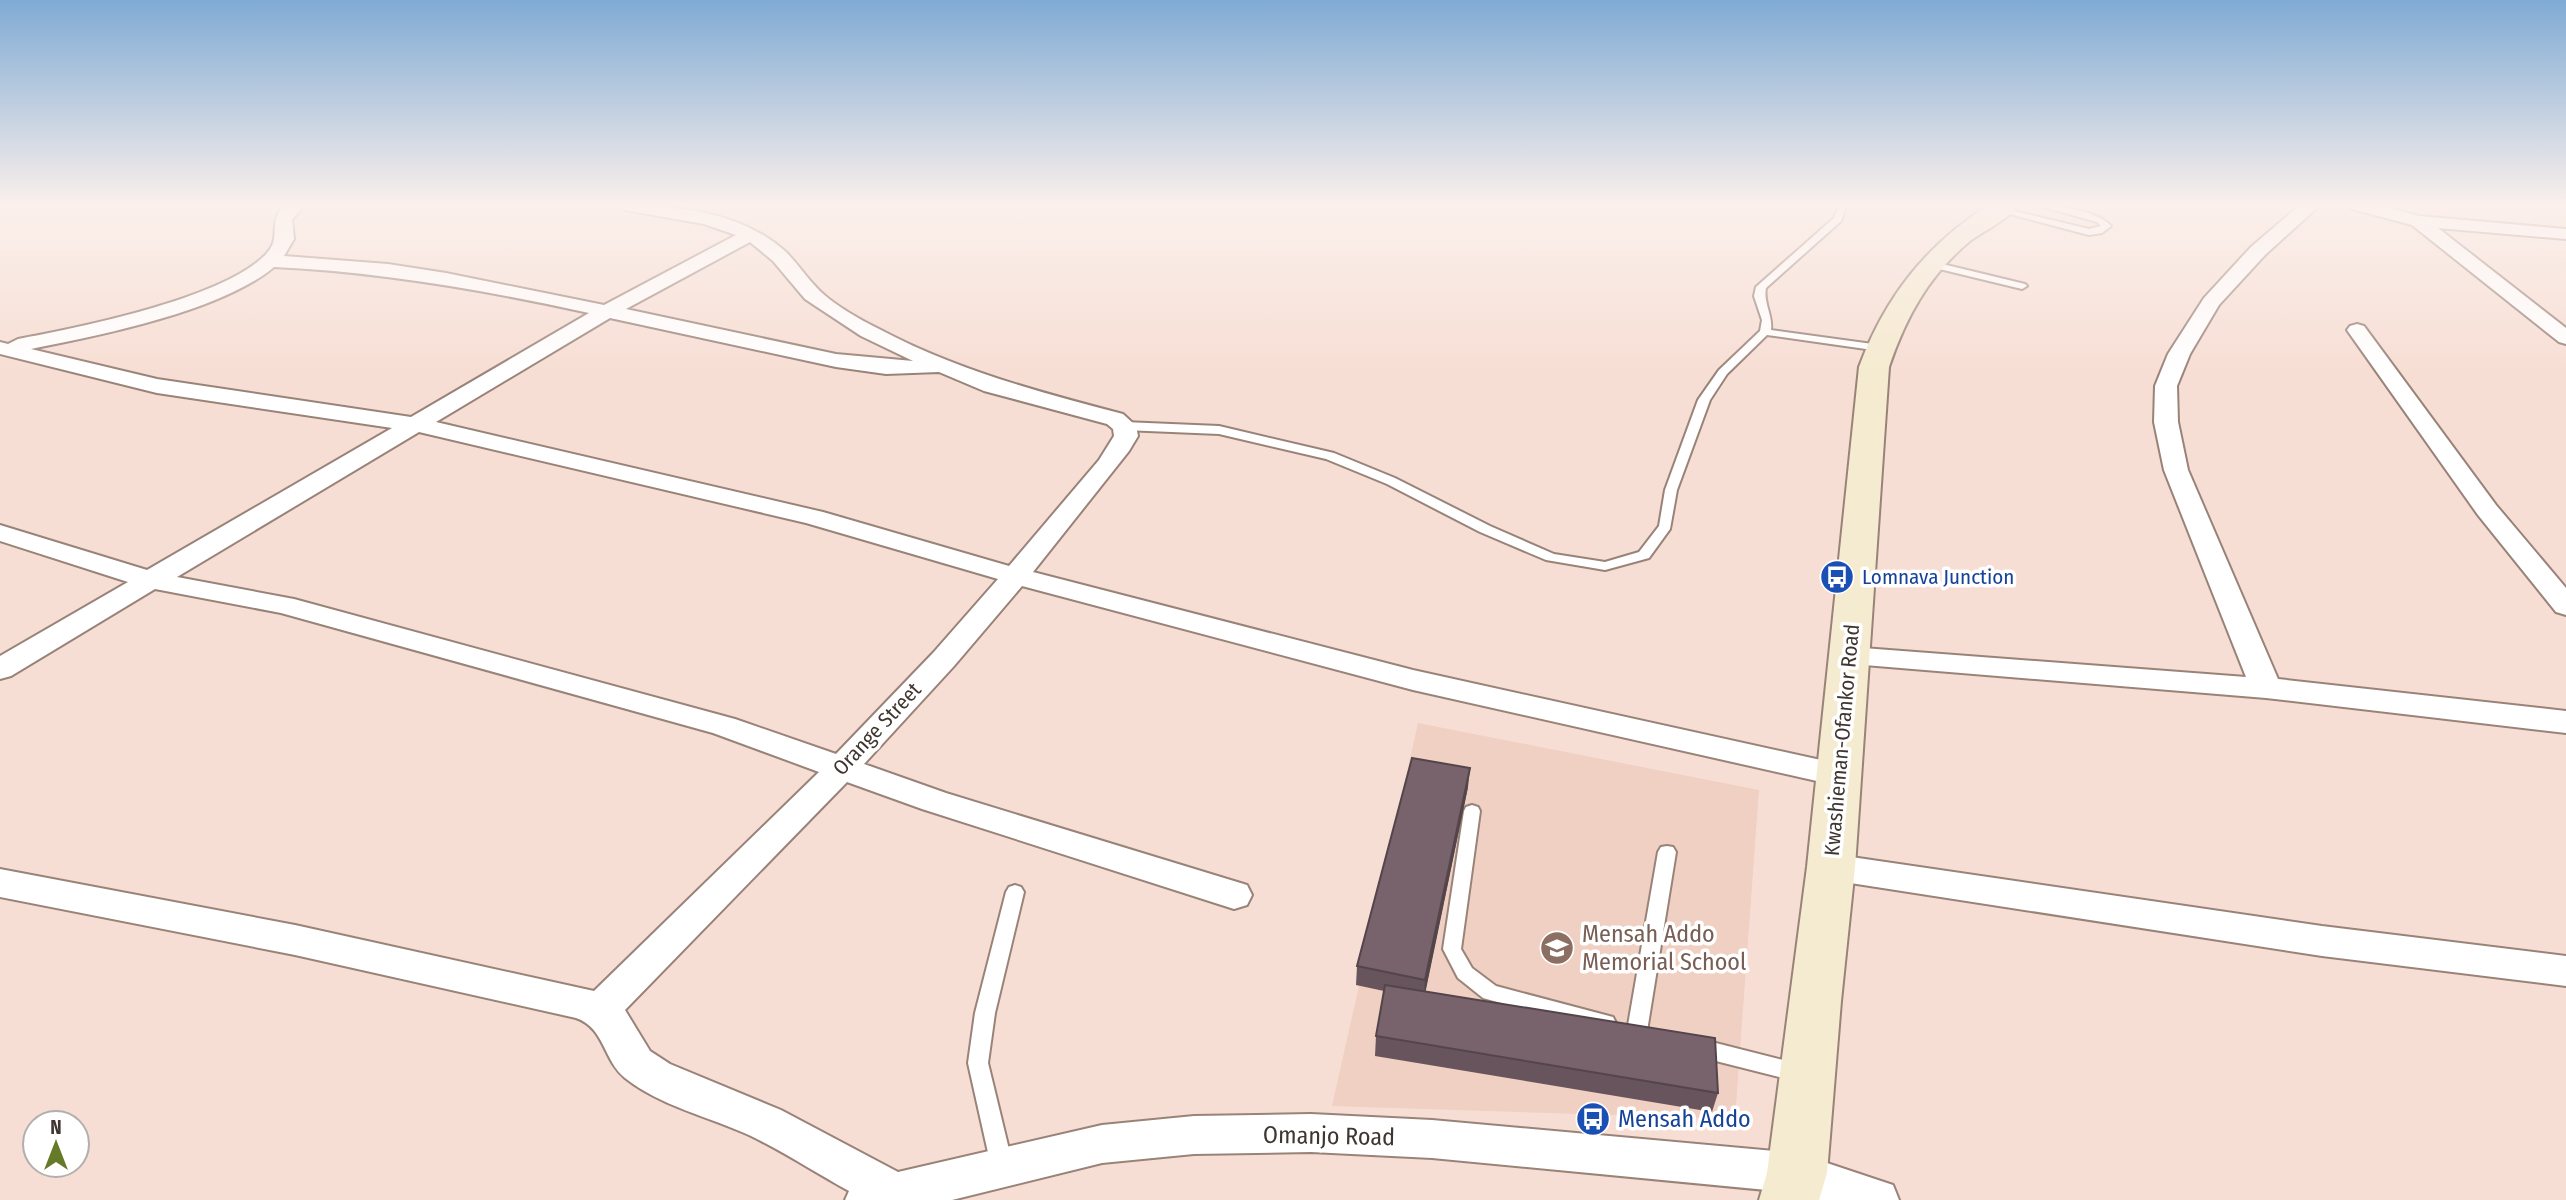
<svg xmlns="http://www.w3.org/2000/svg" width="2566" height="1200" viewBox="0 0 2566 1200" font-family="'Fira Sans Condensed',sans-serif">
<style>
.built{fill:#efd0c2}
.lines{fill:none;stroke-linecap:round;stroke-linejoin:round}
.service-casing{stroke:#998379;stroke-width:4}
.minor-casing{stroke:#998379;stroke-width:4}
.secondary-casing{stroke:#998379;stroke-width:4}
.service{fill:#fff;fill-rule:evenodd}
.minor{fill:#fff;fill-rule:evenodd}
.secondary{fill:#f5ebd0;fill-rule:evenodd}
.wall{fill:#67545c}
.shaded-wall{fill:#54454b}
.building{fill:#78626b;stroke:#54454b;stroke-width:2}
.labels{text-anchor:middle;stroke-width:7;stroke-linejoin:round;paint-order:stroke}
.transit-label{font-size:21px;fill:#164399;stroke:#fff;text-anchor:start}
.street-label{font-size:21px;fill:#3f3632;stroke:#fff}
.near-education-label{font-size:24px;fill:#785e54;stroke:#fff;text-anchor:start}
.near-transit-label{font-size:24px;fill:#164399;stroke:#fff;text-anchor:start}
.near-street-label{font-size:24px;fill:#3f3632;stroke:#fff}
</style>
<rect width="100%" height="100%" fill="#f7ded4"/>
<path class="built" d="M1418,723L1759,790L1735,1119L1332,1106Z"/>
<g class="lines">
<g class="service-casing">
<path id="service" d="M1839,205H1847L1841,221L1766,288C1763,303 1773,315 1771,330L1880,345L1885,348L1880,351L1767,335L1727,374L1710,400L1677,490L1670,529L1649,558L1605,570L1546,560L1480,532L1387,484L1326,459L1219,434L1124,430L1118,426L1124,422L1219,426L1334,453L1395,478L1490,526L1554,554L1605,562L1639,552L1659,526L1665,490L1698,400L1719,370L1760,331L1762,320L1754,296L1756,287L1834,218Z
M2037,205C2057,205 2098,211 2111,226L2102,233L2089,235L1994,210L1998,207L2089,229L2101,226L2097,222Z
M1930,261L2025,284L2027,286L2022,289L1927,266V262Z
M1472,805L1478,807L1480,811L1461,949L1472,968L1496,986L1613,1017L1616,1023L1613,1029L1606,1031L1490,1000L1483,998L1458,978L1443,949L1464,811L1466,807Z
M1667,846L1673,847L1676,852L1647,1031L1644,1037L1637,1039L1630,1037L1627,1031L1658,852L1661,847Z
M1015,885L1021,887L1024,892L995,1013L988,1063L1013,1166L1010,1173L1002,1176L994,1173L991,1166L968,1063L975,1013L1006,892L1009,887Z
M1700,1039L1799,1064L1806,1067L1809,1073L1806,1079L1799,1082L1700,1057L1693,1054L1690,1048L1693,1042Z"/>
</g>
<g class="minor-casing">
<path id="minor" d="M284,205H304L292,220L294,239L284,256L388,264L446,273L604,305L736,235L704,224L625,210L616,205C675,205 741,211 786,252C797,263 806,277 817,288C832,304 859,319 879,329C956,370 1039,392 1123,414L1136,426L1138,436L1129,451L1033,572L1413,670L1839,764L1851,767L1855,775L1851,783L1839,786L1413,690L1022,586L954,666L864,764L946,793L1247,885L1252,895L1247,905L1234,909L922,809L847,782L625,1010L650,1051L670,1064L781,1110L898,1172L1102,1125L1194,1116L1311,1114L1432,1120L1797,1153L1893,1185L1899,1200H1817L1797,1193L1432,1158L1311,1152L1194,1154L1102,1163L952,1200H845L849,1191C816,1173 784,1152 751,1136C710,1117 660,1106 625,1078C603,1060 605,1028 576,1018L295,955L0,897V869L295,925L594,991L819,772L713,733L281,613L155,589L11,676L0,679V656L128,582L0,541V525L147,570L392,428L157,393L0,354V342L8,344L18,339C78,328 227,298 267,253C282,237 267,224 284,205ZM750,242L773,261L805,299L861,336L913,361L836,354L626,309ZM274,267C381,272 485,290 589,313L411,417L157,379L31,349C98,336 222,311 274,267ZM610,318L836,367L886,374L939,372L984,391L1107,424L1113,429L1114,436L1099,460L1009,566L823,512L436,422ZM419,432L806,523L998,579L933,653L836,754L735,719L294,599L177,577Z
M2300,205H2320L2265,255L2219,305L2190,354L2177,386L2178,422L2188,470L2278,679L2566,711V733L2266,698L1840,663L1835,656L1840,649L1850,647L2246,677L2164,470L2154,422L2155,386L2168,354L2204,298L2251,247Z
M2349,205H2379L2419,216L2566,229V239L2438,228L2566,328V344L2559,342L2412,225L2352,209Z
M2357,324L2364,326L2496,505L2566,588V615L2556,612L2478,515L2347,330L2350,326Z
M1831,854L2322,926L2566,956V986L2322,956L1831,880L1819,876L1813,867L1819,858Z"/>
</g>
<g class="secondary-casing">
<path id="secondary" d="M1989,205H2018C2008,220 1985,230 1970,241C1929,275 1906,317 1889,367L1855,867L1841,1001L1827,1173L1819,1200H1759L1767,1173L1807,867L1859,367C1885,297 1926,245 1989,205Z"/>
</g>
<use href="#service" class="service"/>
<use href="#minor" class="minor"/>
<use href="#secondary" class="secondary"/>
</g>
<path class="wall" d="M1468,787L1425,992L1718,1093L1712,1112L1375,1056L1376,1036L1384,991L1356,985L1357,966Z"/>
<path class="shaded-wall" d="M1470,768L1468,787L1424,999L1425,980Z"/>
<path class="building" d="M1412,758L1470,768L1425,980L1357,966Z
M1385,985L1715,1038L1718,1093L1376,1036Z"/>
<linearGradient id="sky" x2="0" y2="1"><stop stop-color="#80abd4"/><stop offset="0.55" stop-color="#fbf0ec"/><stop offset="1" stop-color="#fbf0ec" stop-opacity="0"/></linearGradient>
<rect width="2566" height="373" fill="url(#sky)"/>
<defs>
<g id="bus-disc" transform="scale(1.75)"><circle r="9.5" fill="#1a4fb4" stroke="#fff"/><path d="M-5-6H5V4H4V6H2V4H-2V6H-4V4H-5ZM-3.5-4V0h7V-4ZM-3.5 1.2v1.5H-2V1.2ZM2 1.2v1.5H3.5V1.2Z" fill="#fff"/></g>
<g id="school-disc" transform="scale(1.75)"><circle r="9.5" fill="#8d6e63" stroke="#fff"/><path d="M0-5L7-2L0 1L-7-2ZM-4 1L0 2.5L4 1V4Q0 6-4 4Z" fill="#fff"/></g>
</defs>
<g fill-rule="evenodd">
<use href="#bus-disc" x="1837" y="577"/>
<use href="#school-disc" x="1557" y="948"/>
<use href="#bus-disc" x="1593" y="1119"/>
</g>
<g class="labels">
<g class="transit-label">
<text x="1862" y="584">Lomnava Junction</text>
</g>
<g class="street-label">
<text transform="translate(877 729) rotate(-47)" y="7">Orange Street</text>
<text transform="translate(1842 740) rotate(-85)" y="7">Kwashieman-Ofankor Road</text>
</g>
<g class="near-education-label">
<text x="1582" y="942">Mensah Addo<tspan x="1582" dy="28">Memorial School</tspan></text>
</g>
<g class="near-transit-label">
<text x="1618" y="1127">Mensah Addo</text>
</g>
<g class="near-street-label">
<text transform="translate(1329 1136) rotate(1)" y="8">Omanjo Road</text>
</g>
</g>
<g transform="translate(56 1144)"><circle r="33" fill="#ffffff" stroke="#b2afad" stroke-width="2"/>
<path d="M0-5L12 26L0 18L-12 26Z" fill="#677a2a"/>
<text y="-10" font-size="19" font-weight="bold" text-anchor="middle" fill="#3f3632">N</text>
</g>
</svg>
